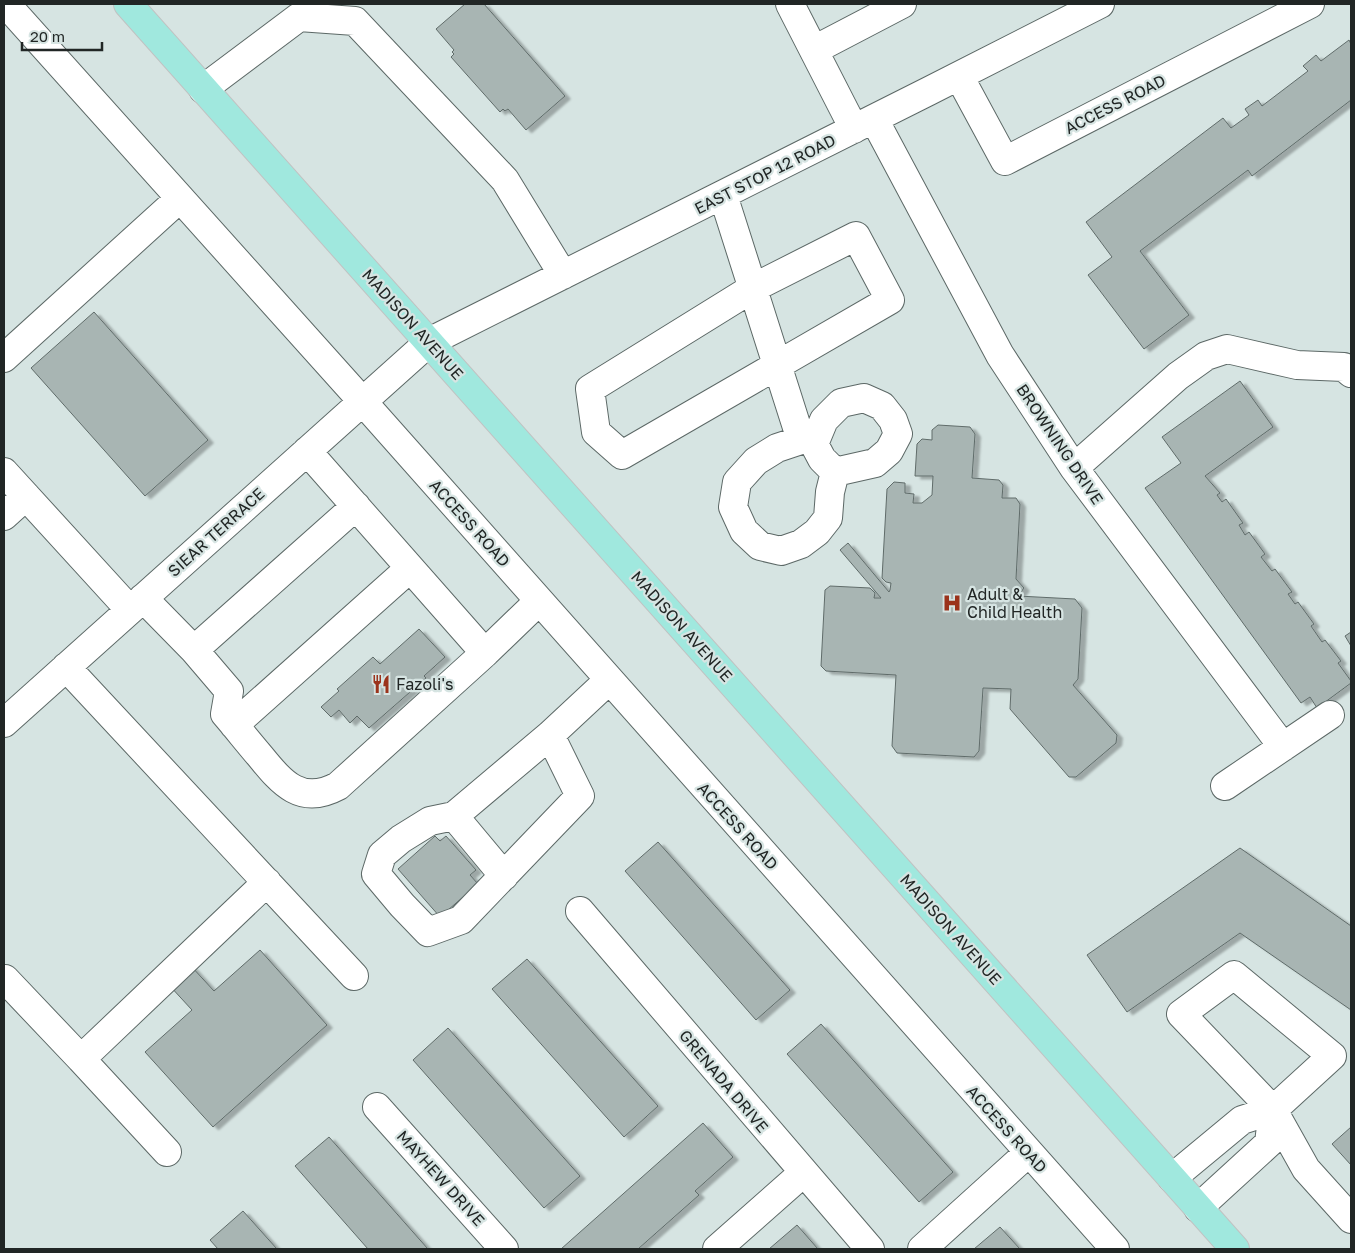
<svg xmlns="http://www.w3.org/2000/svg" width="1355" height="1253" viewBox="0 0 1355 1253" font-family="'Golos Text',sans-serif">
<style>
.building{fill:#a8b5b3;stroke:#606c6a;filter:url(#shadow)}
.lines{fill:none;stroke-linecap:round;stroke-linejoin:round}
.minor-casing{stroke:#5c6866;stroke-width:30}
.major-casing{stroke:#c1c2c2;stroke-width:30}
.minor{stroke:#fff;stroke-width:28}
.major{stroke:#a0e8de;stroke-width:28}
.labels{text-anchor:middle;stroke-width:4.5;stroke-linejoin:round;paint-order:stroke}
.street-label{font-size:16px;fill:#212625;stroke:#d6e4e2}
.poi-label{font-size:16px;fill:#212625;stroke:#d6e4e2;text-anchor:start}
</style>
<defs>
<filter id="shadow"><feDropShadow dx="5.5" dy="3" stdDeviation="1" flood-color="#0004"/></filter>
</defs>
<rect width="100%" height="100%" fill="#d6e4e2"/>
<path class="building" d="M465,4H484L565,96L526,130L508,109L505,111L503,109L500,112L451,57L454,54L452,52L454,50L436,29Z
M1349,40L1351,44V100L1252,176L1248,170L1140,251L1189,315L1144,349L1088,275L1112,257L1086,222L1223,118L1231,128L1249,115L1245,109L1258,100L1262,106L1308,71L1303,66L1316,55L1321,61Z
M94,312L208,440L145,496L31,368Z
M1240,381L1273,427L1205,476L1220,493L1217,495L1222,502L1226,499L1243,523L1239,525L1245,535L1249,532L1265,554L1261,557L1272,571L1275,569L1292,592L1288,594L1295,604L1298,602L1314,624L1311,626L1322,642L1325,640L1341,661L1338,663L1351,681V683L1317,708L1310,697L1301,703L1145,488L1181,463L1162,437Z
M938,425L970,427L975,434L972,478L999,480L1003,485L1002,498H1016L1020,504L1016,579L1024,588L1018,596L1075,599L1082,608L1078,679L1073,685L1117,735L1116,743L1076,777H1069L1010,709L1011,689L983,688L979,751L974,757L897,753L892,746L896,675L826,671L821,666L825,590L830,586L870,588L875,593L874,598H881L840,550L848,543L889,592L890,590L891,583L886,582L882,578L887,489L894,482L905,483V493L914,494L913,503H922L932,495L933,476H915L917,444L922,439L932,440V430Z
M419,629L445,657L424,676L426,678L369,728L357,716L350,723L339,710L331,717L321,707L339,691L337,689L373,657L380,664Z
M1351,632V646L1345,636Z
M435,836L440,841L446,836L476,870L470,875L478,884L440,917L398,869Z
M658,842L790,990L756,1020L625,871Z
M1240,848L1351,926V1010L1240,933L1127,1012L1087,955Z
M260,950L327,1025L213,1127L145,1052L192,1010L169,985L191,966L214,991Z
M527,959L658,1106L624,1137L492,989Z
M821,1024L953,1172L919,1202L787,1054Z
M448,1028L580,1176L544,1208L413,1060Z
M703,1123L733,1157L695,1191L699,1195L638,1249H561Z
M1351,1127V1165L1332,1144Z
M329,1137L428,1249H368L295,1166Z
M243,1211L277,1249H218L210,1240Z
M797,1225L818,1249H769Z
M1000,1227L1020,1249H974Z"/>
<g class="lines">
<g class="minor-casing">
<path id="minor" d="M6,4L363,402L1115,1249
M790,4L854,129
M814,50L902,4
M959,76L1005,161L1310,4
M203,89L299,17L355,21L505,180L563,275
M874,119L1000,355L1074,468L1283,747
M723,195L801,440L777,448L756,461L737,482L733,507L744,531L760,546L781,551L801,544L817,532L828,518L830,492L835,472L822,459L814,444L824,420L841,403L864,398L882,406L893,420L898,434L889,451L875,463L835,472
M856,236L890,300L622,455L596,432L590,389L753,288Z
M4,358L179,199
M307,451L485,653
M1074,468L1178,376L1206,356L1227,349L1297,365L1344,367L1351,373
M4,472L130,610
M4,516L26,496
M143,598L194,650L229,691L225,714C237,728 248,742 260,756C282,783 301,806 338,786L485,653L539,601
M194,650L356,506
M66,667L354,976
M4,723L429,342L929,91L1100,4
M234,725L410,568
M550,735L580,796L461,920L428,932L402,905L376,874L382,855L401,839L430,821L454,816L550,735L609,680
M1225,786L1330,715
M454,816L504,876
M580,911L870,1249
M5,979L81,1059
M377,1107L504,1249
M1273,1110L1332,1056L1234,975L1181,1014L1273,1110L1306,1169L1351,1219
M167,1152L81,1059L267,882
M1172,1178L1242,1120L1273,1110L1269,1143L1198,1208
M717,1249L803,1173
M922,1249L1028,1153"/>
</g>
<g class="major-casing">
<path id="major" d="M128,4L1235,1249"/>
</g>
<use href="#minor" class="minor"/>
<use href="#major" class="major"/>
</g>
<defs>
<g id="hospital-bare" transform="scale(1.5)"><path d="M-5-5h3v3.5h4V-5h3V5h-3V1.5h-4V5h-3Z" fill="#9b331c" stroke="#d6e4e2" stroke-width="2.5" paint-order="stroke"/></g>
<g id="restaurant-bare" transform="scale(1.5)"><path d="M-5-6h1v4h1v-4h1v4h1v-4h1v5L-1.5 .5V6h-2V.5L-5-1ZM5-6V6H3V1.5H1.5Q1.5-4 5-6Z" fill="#9b331c" stroke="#d6e4e2" stroke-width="2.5" paint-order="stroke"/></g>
</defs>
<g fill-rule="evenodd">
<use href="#hospital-bare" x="952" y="603"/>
<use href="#restaurant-bare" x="381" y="684"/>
</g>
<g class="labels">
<g class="street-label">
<text transform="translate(1115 104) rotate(-27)" y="6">ACCESS ROAD</text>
<text transform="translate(765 174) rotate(-27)" y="6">EAST STOP 12 ROAD</text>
<text transform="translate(413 324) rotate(48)" y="6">MADISON AVENUE</text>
<text transform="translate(1060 444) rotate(56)" y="6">BROWNING DRIVE</text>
<text transform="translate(470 523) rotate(48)" y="6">ACCESS ROAD</text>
<text transform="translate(216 532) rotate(-42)" y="6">SIEAR TERRACE</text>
<text transform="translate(682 626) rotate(48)" y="6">MADISON AVENUE</text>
<text transform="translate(738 826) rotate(48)" y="6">ACCESS ROAD</text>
<text transform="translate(951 929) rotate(48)" y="6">MADISON AVENUE</text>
<text transform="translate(724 1081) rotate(50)" y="6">GRENADA DRIVE</text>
<text transform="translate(1007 1129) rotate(48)" y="6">ACCESS ROAD</text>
<text transform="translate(441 1178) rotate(48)" y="6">MAYHEW DRIVE</text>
</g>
<g class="poi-label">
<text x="967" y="600">Adult &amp;<tspan x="967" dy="18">Child Health</tspan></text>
<text x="396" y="690">Fazoli's</text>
</g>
</g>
<rect width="1355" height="1253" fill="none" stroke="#212625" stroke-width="10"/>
<path d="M22 42v8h80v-8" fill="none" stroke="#212625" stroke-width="2.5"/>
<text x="30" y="42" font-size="15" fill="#212625" stroke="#d6e4e2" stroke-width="4" paint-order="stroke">20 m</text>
</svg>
